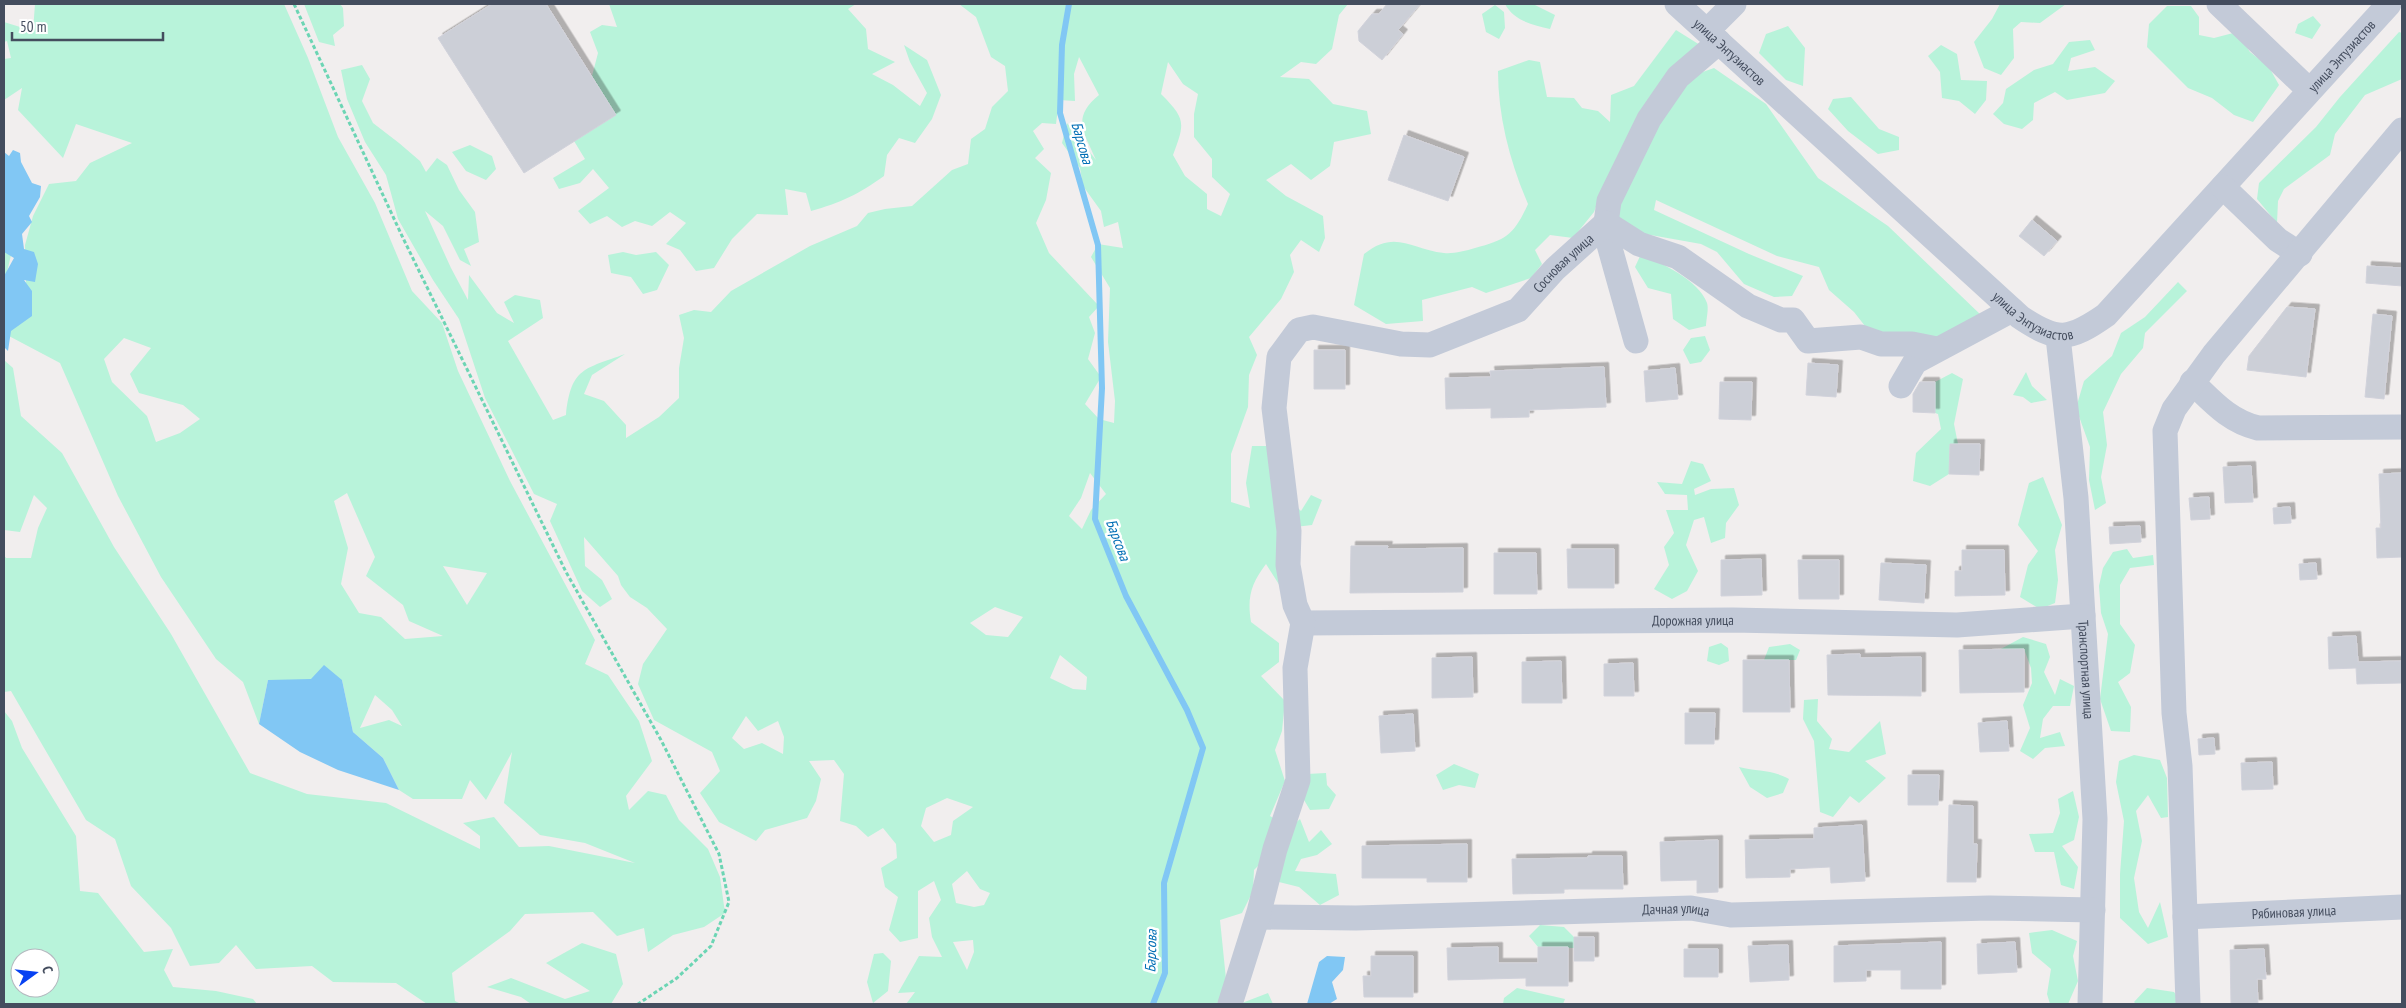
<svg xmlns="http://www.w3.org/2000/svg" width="2406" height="1008" viewBox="0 0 2406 1008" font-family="'PT Sans Narrow',sans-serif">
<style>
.green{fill:#b8f3da;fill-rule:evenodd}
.water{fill:#81c7f4}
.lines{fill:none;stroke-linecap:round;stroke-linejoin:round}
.stream{stroke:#81c7f4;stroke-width:6}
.building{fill:#cccfd7;stroke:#d1d2db;filter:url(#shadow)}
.path{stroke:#6cd5b4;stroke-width:3;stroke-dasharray:4 2.5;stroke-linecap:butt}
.minor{stroke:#c3cad8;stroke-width:25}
.labels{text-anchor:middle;stroke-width:5;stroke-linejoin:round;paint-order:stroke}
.street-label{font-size:14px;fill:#444d5e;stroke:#fff}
.water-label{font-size:15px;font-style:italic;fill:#006eb5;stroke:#fff}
</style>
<defs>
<filter id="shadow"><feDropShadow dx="4.5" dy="-4.5" stdDeviation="0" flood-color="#0004"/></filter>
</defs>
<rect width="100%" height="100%" fill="#f1eeee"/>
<path class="green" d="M35,4H284L308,58L338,137L375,203L412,291L442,323L458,371L510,481L595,640L585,664L608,675L639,721L652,761L626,796L629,810L648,791L666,795L679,820L708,849L720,877L725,913L704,927L673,935L648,952L644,928L617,936L593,912L525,914L510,931L452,973L455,1001L461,1004H427L396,983L333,982L312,966L256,969L236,945L219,963L190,966L171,928L131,886L115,839L86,820L11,691L4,692V555L6,558H31L38,528L47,508L34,495L20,532L4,530V360L13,368L21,416L62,453L114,547L171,634L250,773L307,794L386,803L480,849V836L463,823L494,817L519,847L549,846L635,863L585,843L540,835L504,803L512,752L486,800L470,780L462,799H413L399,790L383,758L353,732L342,680H268L259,724L243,682L216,659L161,577L118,496L60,363L7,335L26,282L25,245L33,216L49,184L76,181L90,163L132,143L76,124L63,158L18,110L22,88L4,100V59L11,58L7,41L4,42V22L33,31ZM124,338L151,348L130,374L139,393L183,405L200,419L180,433L156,442L147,416L112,382L104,359ZM347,493L375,557L366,576L403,605L409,621L443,636L405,639L381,617L359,613L341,584L348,548L334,501ZM443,566L487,573L467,605ZM375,695L392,710L402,726L389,720L360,728Z
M304,4H340L343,8L344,26L333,35L335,46L319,42Z
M609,4H856L848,9L866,29L868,49L895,62L872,74L893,85L920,106L927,93L910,62L904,45L927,60L941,95L932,119L915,143L899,138L887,155L884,176C859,194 840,203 811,211L806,193L785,189L788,215L757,214L732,239L714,268L696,271L680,250L666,244L686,223L670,212L652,226L635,221L622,227L607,216L590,224L578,211L609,188L593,169L580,183L559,189L553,178L585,159L574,141L616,115L592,76L598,53L590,32L602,25L617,27Z
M959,4H1348L1339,15L1332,49L1316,64L1301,62L1280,77L1309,79L1333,104L1367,111L1371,134L1334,142L1330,166L1311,180L1291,164L1266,180L1286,196L1323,216L1325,238L1319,252L1301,240L1290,255L1294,272L1281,299L1249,337L1257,355L1249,375L1248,407L1231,454V502L1250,508L1246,483L1252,446H1270L1289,499L1301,511L1311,495L1322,500L1312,525L1295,527L1285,594L1266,564C1251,584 1247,597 1251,622L1279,643V662L1261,676L1285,701L1282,731L1275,750L1285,781L1270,816L1290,828L1300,819L1309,842L1321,830L1332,844L1317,855L1301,859L1295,871L1336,874L1339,895L1320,905L1299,887L1279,882L1278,846L1254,870L1253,891L1242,913L1220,920L1227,989L1222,1004H906L915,992L898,993L919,956L942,957L932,937L929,918L941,900L934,881L918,891V938L900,942L889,930L898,897L885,887L881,868L897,858L896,844L883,828L868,837L856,826L840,821L844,774L834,760L809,761L821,779L816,801L807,818L765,830L756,841L719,822L700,793L720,771L712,752L654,720L638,684L643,664L667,629L647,608L630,597L621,585L618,576L584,537L585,566L602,580L612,599L600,607L582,591L550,521L557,504L534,494L485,398L459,319L433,280L398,219L386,175L365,142L347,99L341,70L362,65L370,79L362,101L373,123L399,143L420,161L426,172L437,158L447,165L459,190L475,212L479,242L464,249L471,266L460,260L443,226L425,211L451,268L468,300L469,275L497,313L514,323L504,302L515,295L540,300L543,318L508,341L553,420L566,415C571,367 585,369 625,354L592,375L584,394L604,401L626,425V438L659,417L679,398V368L684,338L679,315L694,310L711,312L731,291L810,246L857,226L868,213L885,209L912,206L952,170L968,164L971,139L985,129L992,107L1008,91L1005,66L991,57L976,17ZM1079,57L1099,95C1071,118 1084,132 1096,160L1067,123L1062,143L1080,168L1083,186L1101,211L1104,227L1118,222L1123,248L1098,244L1091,257L1110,288L1108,342L1115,401L1114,423L1099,419L1085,404L1101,377L1088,359L1095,333L1089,317L1099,306L1049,253L1036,223L1046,200L1051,173L1035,158L1044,149L1033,131L1042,123L1056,124L1059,100L1075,101L1074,74ZM1168,62L1183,84L1198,94L1194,114V137L1212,159V177L1230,194L1221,216L1207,209V194L1185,176L1173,155C1185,123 1186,119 1161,94ZM1090,473L1106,494L1091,510L1082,529L1069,516L1081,498ZM995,607L1023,617L1008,637L986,635L970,623ZM1060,655L1087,677L1086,690L1073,689L1050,678ZM746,716L758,731L778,721L784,737L783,754L762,743L744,749L732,738ZM947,798L973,807L953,821L951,835L934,842L921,826L926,808ZM967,871L980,889L990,893L984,905L974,907L956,903L952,884ZM973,940L974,952L967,970L953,942Z
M1505,4H1533L1555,15L1550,29C1533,25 1514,21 1505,4Z
M2000,4H2066L2040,23L2021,22L2013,29L2014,58L2001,75L1984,68L1974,42L1992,19Z
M1495,5L1504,12L1505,28L1499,39L1486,32L1482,14Z
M2167,6H2191L2199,17V35L2214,38L2237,32L2250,52L2269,67L2279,85L2253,122L2234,115L2212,98L2188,88L2147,47L2149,24Z
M2313,16L2321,25L2312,39L2295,33L2298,24Z
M1788,26L1805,48L1803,86L1786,80L1759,53L1766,34Z
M1676,30L1700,45L1674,82L1714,68L1766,104L1818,178L1888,226L1982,316L1967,331L1903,343L1865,326L1854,312L1829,290L1819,267L1777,256L1656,200L1654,210L1749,254L1803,276L1792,296L1774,297L1744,284L1717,252L1701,244L1645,234L1617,218L1601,194L1594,212L1573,238L1550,235L1535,250L1542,264L1531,278L1486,293L1472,287L1422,300L1423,321L1386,324L1354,305L1364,254C1395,229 1411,249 1444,253C1453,254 1465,251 1475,248C1506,240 1514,235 1528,204C1510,162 1498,117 1498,71L1529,60L1540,62L1547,97L1574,98L1582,108L1598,111L1610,122L1611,95L1634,86Z
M2399,32L2402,33V79L2365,95L2335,134L2330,155L2284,189L2278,201L2277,223L2257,199L2259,183L2316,127L2340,97Z
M2090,40L2095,50L2071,58L2068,71L2095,67L2115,81L2105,93L2067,100L2055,92L2034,103L2033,120L2022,129L2004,124L1993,114L2003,103L2006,89L2034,70L2053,64L2069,42Z
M1941,45L1957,54L1961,80L1987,81L1986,100L1975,114L1959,101L1942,98L1940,72L1928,56Z
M1851,97L1879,129L1899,137V150L1878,154L1848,131L1828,109L1833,99Z
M470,145L492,156L496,169L486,180L466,171L452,152Z
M4,249L11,255L4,285Z
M623,252L636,255L656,252L669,265L657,290L643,294L631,277L611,273L608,255Z
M1641,254C1661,263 1699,280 1707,303C1709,309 1706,320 1706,326L1689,330L1673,319L1671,294L1648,288L1635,267Z
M2178,282L2187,291L2145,333L2143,348L2121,374L2103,412L2107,445L2101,477L2106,503L2095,510L2089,480L2090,447L2076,408L2084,381L2112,356L2121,333L2145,317Z
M1705,336L1710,350L1701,362L1690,364L1683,350L1691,338Z
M2026,372L2032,386L2047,400L2031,403L2023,397L2013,395Z
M1952,373L1963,379L1954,424L1958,444H1950L1949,474L1930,486L1913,481L1916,453L1941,429L1938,414L1935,413V382Z
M1691,461L1703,464L1711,481L1694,489L1695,495L1711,489L1734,488L1739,505L1726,523L1725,538L1711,543L1704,517L1694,520L1686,545L1698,571L1687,591L1672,599L1654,589L1669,565L1664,547L1674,533L1666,510H1688L1687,495L1665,494L1657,482L1682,484Z
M2043,477L2062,525L2055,550L2058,580L2055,603L2040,609L2020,597L2028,565L2038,551L2018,525L2029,483Z
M2127,549L2133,558L2153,555L2154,565L2130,568L2120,585V624L2135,645L2130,673L2118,682L2131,707L2130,732L2111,731L2100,699L2108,634L2101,613L2099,586L2103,568L2113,552Z
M2023,637L2046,644L2050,657L2044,672L2055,695L2060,679L2074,686L2070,706H2053L2043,719L2040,738L2060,732L2065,746L2045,748L2033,759L2020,751L2030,728L2023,705L2032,683L2031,668L2024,649L1999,650Z
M1721,643L1728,648L1729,661L1719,665L1707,661L1709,647Z
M1790,644L1800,650L1796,660H1764L1769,647Z
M1818,699L1817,721L1832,739L1829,749L1849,752L1880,721L1886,754L1865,761L1886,778L1859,803L1850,796L1833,817L1820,812L1814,741L1803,719L1804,700Z
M4,711L12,721L22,748L76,836L80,891L98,893L144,952L173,949L164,970L173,987L216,991L253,999L257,1004H4ZM20,958H50V988H20Z
M2134,755L2160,760L2167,778L2168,817L2161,818L2148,795L2136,811L2142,841L2134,878L2139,912L2148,928L2160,902L2168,937L2148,944L2120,918V874L2124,821L2116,782L2119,761Z
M1454,764L1479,774L1475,788L1459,785L1443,790L1436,775Z
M1739,767C1758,772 1771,769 1789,779L1783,793L1767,798L1750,787Z
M1326,773L1327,785L1336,795L1329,809L1310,810L1304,800L1307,774Z
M2073,791L2079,817L2074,840L2062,846L2078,867L2074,889L2061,885L2054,852H2035L2029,834L2053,833L2060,813L2058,799Z
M1540,925L1564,927L1574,937V948L1538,947L1529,936Z
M2052,930L2077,941L2073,956L2078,981L2068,1004H2050L2047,994L2051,969L2032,953L2029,933Z
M582,943L616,954L623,984L611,1004H531L521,997L487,987L511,978L565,999L590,991L546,963Z
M883,953L891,961L888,991L873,1003L867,982L874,954Z
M1517,988L1565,999L1563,1004H1503L1504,998Z
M2147,988L2174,992L2182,1004H2136L2134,1002Z
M1268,993L1273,1004H1242V1003Z"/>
<path class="water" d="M13,150L20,153L21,162L32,183L41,186L40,197L29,216L32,222L22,234L24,249L34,252L38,264L35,282L24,280L32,291V316L11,331L8,351L4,347V276L14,258L4,252V152L9,156Z
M324,665L342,680L353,732L383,758L399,790L338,770L300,752L259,724L268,680L311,679Z
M1327,956L1345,957L1343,970L1332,982L1337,999L1329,1004H1307L1319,962Z"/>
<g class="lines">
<path class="stream" d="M1069,4L1062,45L1060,113L1098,245L1102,388L1095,519L1126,596L1187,710L1203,748L1164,883L1165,973L1153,1004"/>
</g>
<path class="building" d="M492,4H546L616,115L524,173L438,38Z
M1387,4H1420L1398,30L1403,34L1382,60L1359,41L1358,31L1372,14H1379Z
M1404,135L1464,157L1448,201L1388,180Z
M2032,220L2057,241L2044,256L2019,236Z
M2367,266L2402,268V286L2366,283Z
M2287,307L2315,309L2306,377L2247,370L2249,356Z
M2373,314L2392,316L2384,399L2365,397Z
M1314,350H1345V389H1314Z
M1808,363L1838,365L1836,397L1806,395Z
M1604,367L1606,407L1529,410V417L1491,418V408L1446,409L1445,378L1491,377L1490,371Z
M1675,368L1678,399L1646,402L1644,371Z
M1720,382H1752L1751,420L1719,419Z
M1920,382H1935V413L1913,412V394Z
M1950,444H1980L1979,475L1949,474Z
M2251,466L2253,502L2225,503L2223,467Z
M2402,473V557L2377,558L2376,528H2381L2379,474Z
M2209,497L2210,519L2191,520L2189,498Z
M2290,507L2291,523L2274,524L2273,508Z
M2140,526L2141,542L2110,544L2109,527Z
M1351,546H1388L1387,549L1463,548V592L1350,593Z
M1567,549H1614V588H1568Z
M1962,550H2004L2005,595L1955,596V571H1962Z
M1494,553H1536L1537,594H1494Z
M1761,559L1762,595L1721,596V560Z
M1798,560H1839V599H1799Z
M1881,563L1926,565L1924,603L1879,600Z
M2316,563L2317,579L2300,580L2299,564Z
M2356,636L2358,662L2402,661V683L2357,684L2356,668L2329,669L2328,637Z
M2024,649V692L1960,693L1959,650Z
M1860,654V658L1921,657V696L1828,695L1827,655Z
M1472,657L1473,697L1432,698V658Z
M1743,660H1789L1790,712H1743Z
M1561,661L1562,703H1522V662Z
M1633,663L1634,696H1604V664Z
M1685,713H1715L1714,744H1685Z
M1413,714L1415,751L1381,753L1379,716Z
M2007,721L2009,751L1980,752L1978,723Z
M2214,738L2215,754L2199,755L2198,739Z
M2272,762L2273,789L2242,790L2241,763Z
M1908,775H1939L1938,805H1908Z
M1949,805L1973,806V844H1977L1976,882H1947Z
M1862,825L1865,881L1831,883L1830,867L1790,869V877L1746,878L1745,840L1814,839V828Z
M1718,840V892L1697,893V880L1661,881L1660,842Z
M1467,844V882H1427V878H1362V846Z
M1588,856H1622L1623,889H1564V893L1513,894L1512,859L1588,858Z
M1574,937H1594V961H1574Z
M1941,942V989H1901V970H1866V981L1834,982V946Z
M2015,942L2017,972L1978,974L1977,944Z
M1788,945L1789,980L1750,982L1748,946Z
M1498,947V963H1538V947H1568V986H1526V978L1448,980L1447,948Z
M1684,949H1718V977H1684Z
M2264,949L2266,979H2257L2258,1004H2231L2230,950Z
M1371,956H1413V997H1364L1363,976H1371Z"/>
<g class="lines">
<path class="path" d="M294,4L403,238L566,572L661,740L719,854L729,902L711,946L677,978L638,1004"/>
<g class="minor">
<path id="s1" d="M1677,4L2020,317C2057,342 2069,341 2106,315L2389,4"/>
<path d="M2219,4L2309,90"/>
<path d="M1707,31L1734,4"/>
<path d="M2223,187L2278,240L2300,254"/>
<path id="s2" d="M2058,337L2076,498L2095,819L2090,1004"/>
<path d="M1636,341L1608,241L1606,223L1609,201L1649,119L1678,77L1719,42"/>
<path d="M2192,382C2213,402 2229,421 2258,428L2402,427"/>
<path d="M1901,386L1915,362L2012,310"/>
<path id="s3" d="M1303,623L1733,620L1957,625L2083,616"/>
<path id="s4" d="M1258,917L1356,918L1691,908L1731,915L1989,908L2093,910"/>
<path id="s5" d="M2185,917L2402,907"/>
<path id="s6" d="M1230,1004L1259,912L1275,849L1298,780L1295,668L1303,623L1295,605L1288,565L1289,531L1274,408L1279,357L1299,330L1313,327L1401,344L1430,345L1518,310L1555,269L1606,223L1639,244L1678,257L1748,306L1781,320H1793L1808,341L1861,337L1881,344H1912L1937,349"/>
<path d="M2188,1004L2180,766L2174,713L2165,431L2174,409L2214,354L2402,130"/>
</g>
</g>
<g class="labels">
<g class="street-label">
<text dy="5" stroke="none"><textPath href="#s1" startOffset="71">улица Энтузиастов</textPath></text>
<text dy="5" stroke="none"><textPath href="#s1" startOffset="910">улица Энтузиастов</textPath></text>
<text dy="5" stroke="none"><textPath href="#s6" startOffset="988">Сосновая улица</textPath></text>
<text dy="5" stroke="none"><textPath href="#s1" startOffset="476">улица Энтузиастов</textPath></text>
<text dy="5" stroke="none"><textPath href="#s3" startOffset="390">Дорожная улица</textPath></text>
<text dy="5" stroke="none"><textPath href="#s2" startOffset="334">Транспортная улица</textPath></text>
<text dy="5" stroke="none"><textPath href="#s4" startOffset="418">Дачная улица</textPath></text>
<text dy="5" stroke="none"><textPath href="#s5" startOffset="109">Рябиновая улица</textPath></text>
</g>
<g class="water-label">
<text transform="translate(1082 143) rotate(74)" y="5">Барсова</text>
<text transform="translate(1118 540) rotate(69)" y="5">Барсова</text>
<text transform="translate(1151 951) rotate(-88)" y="5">Барсова</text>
</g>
</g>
<rect width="2406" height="1008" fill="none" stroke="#444d5e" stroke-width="10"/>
<g transform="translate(35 973) rotate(75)"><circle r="24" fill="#ffffff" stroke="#b4b8bf"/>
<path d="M0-4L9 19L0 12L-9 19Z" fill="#0742f2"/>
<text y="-8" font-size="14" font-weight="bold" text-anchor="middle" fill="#444d5e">С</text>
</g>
<path d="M12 32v8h151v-8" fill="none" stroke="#444d5e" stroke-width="2.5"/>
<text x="20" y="32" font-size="15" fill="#444d5e" stroke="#ffffff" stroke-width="4" paint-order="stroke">50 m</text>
</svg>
